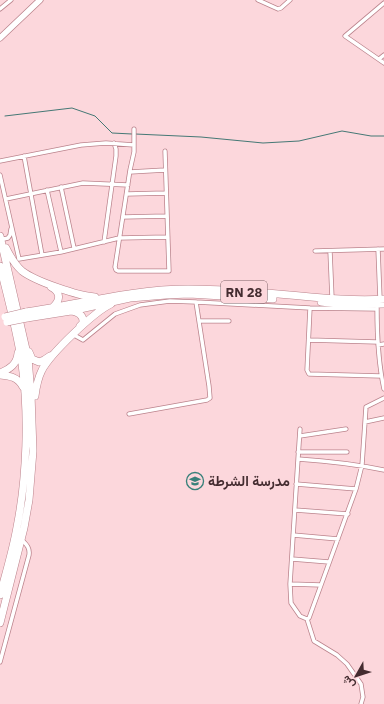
<svg xmlns="http://www.w3.org/2000/svg" width="384" height="704" viewBox="0 0 384 704" font-family="'IBM Plex Sans',Vazirmatn,sans-serif">
<style>
.lines{fill:none;stroke-linecap:round;stroke-linejoin:round}
.stream{stroke:#457875;stroke-width:1}
.street-casing{stroke:#bb838c;stroke-width:5}
.secondary-casing{stroke:#bb838c;stroke-width:7}
.highway-casing{stroke:#bb838c;stroke-width:8}
.street{stroke:#fff;stroke-width:3.5}
.secondary{stroke:#fff;stroke-width:5.5}
.highway{stroke:#fff;stroke-width:7}
.highway-bridge-casing{stroke:#bb838c;stroke-width:8;stroke-linecap:butt}
.highway-bridge{stroke:#fff;stroke-width:7}
.labels{text-anchor:middle;stroke-width:4;stroke-linejoin:round;paint-order:stroke}
.shield{fill:#fcd7dc;stroke:#7b5f64;stroke-width:1}
.shield-label{font-size:13px;font-weight:bold;fill:#442c30}
.poi-label{font-size:14px;font-weight:bold;fill:#442c30;stroke:#fcd7dc;text-anchor:start}
</style>
<rect width="100%" height="100%" fill="#fcd7dc"/>
<g class="lines">
<path class="stream" d="M5,116L72,108L95,116L112,133L132,134
M135,134L201,137L263,143L299,141L342,131L371,136H384"/>
<g class="street-casing">
<path id="street" d="M258,0L278,9L281,8L290,0
M384,3L345,36L384,63
M0,9L11,0
M379,59L384,55
M134,129V152L130,170L115,267L116,270L118,271H169L165,151
M24,156L42,255
M0,161L81,145L106,143L134,145
M130,172L165,170
M0,175L19,259L61,252L119,238L168,237
M61,187L74,248
M47,190L61,252
M127,194L166,193
M6,199L83,183L128,185
M123,217L167,216
M1,238L4,239L8,238L10,235L11,229
M104,242L116,156V149L114,143
M378,249L380,299
M315,251L384,249
M330,251L332,298
M310,308L307,370L309,374L381,376
M377,308C377,335 378,362 384,389
M199,321H229
M74,335L83,340L115,314L140,305L170,301L196,302L310,308L377,309
M309,340L377,342
M378,345L384,344
M384,398L366,407L362,465L356,489L309,618L307,619L300,616L291,603L290,584L298,459C327,461 355,464 384,470
M129,414L207,400L210,398L209,386L196,302
M365,422L384,418
M300,436L346,429
M298,452H347
M298,459L300,429
M296,484L356,489
M295,510L348,514
M293,535L338,539
M292,559L329,562
M290,584L321,585
M307,619L314,641L337,655L347,664L361,684L363,697L361,704
M0,662L29,555C30,548 27,545 22,540"/>
</g>
<g class="secondary-casing">
<path id="secondary" d="M0,38L40,0"/>
</g>
<g class="highway-casing">
<path id="highway" d="M0,236L28,358L31,394L33,451L29,500L24,528L0,623
M6,248C10,256 15,265 22,271C35,281 78,296 95,297
M0,266C8,298 17,331 22,364C29,415 27,476 17,527C13,550 6,573 0,595
M51,287C62,293 60,301 52,308
M321,302L346,305L383,304
M72,311C78,312 84,315 83,323L80,326
M26,312C80,304 133,289 188,289C229,289 270,293 311,297C335,299 360,301 384,299
M27,318L71,311L130,298L166,295L189,294L273,299
M29,352L32,359L39,362L44,360L50,356
M0,373C10,369 17,364 18,353
M0,375C10,376 18,377 23,387
M35,396C36,388 38,378 42,370C51,353 94,312 111,304"/>
</g>
<use href="#street" class="street"/>
<use href="#secondary" class="secondary"/>
<use href="#highway" class="highway"/>
<g class="highway-bridge-casing">
<path id="highway-bridge" d="M5,317L26,312
M7,322L27,318"/>
</g>
<use href="#highway-bridge" class="highway-bridge"/>
</g>
<defs>
<g id="university-ring" transform="scale(0.9)"><circle r="9.5" fill="#fcd7dc" stroke="#38807a" stroke-width="1.5"/><path d="M0-5L7-2L0 1L-7-2ZM-4 1L0 2.5L4 1V4Q0 6-4 4Z" fill="#38807a"/></g>
</defs>
<g fill-rule="evenodd">
<use href="#university-ring" x="195" y="481"/>
</g>
<g class="labels">
<rect class="shield" x="221" y="281" width="46" height="22" rx="3"/>
<g class="shield-label">
<text x="244" y="297">RN 28</text>
</g>
<g class="poi-label">
<text x="208" y="486">مدرسة الشرطة</text>
</g>
</g>
<g transform="translate(356 676) rotate(231)" stroke="#fcd7dc" stroke-width="3" paint-order="stroke">
<path d="M0-3L7 15L0 10L-7 15Z" fill="#442c30"/>
<text y="-6" font-size="11" font-weight="bold" text-anchor="middle" fill="#442c30">ش</text>
</g>
</svg>
